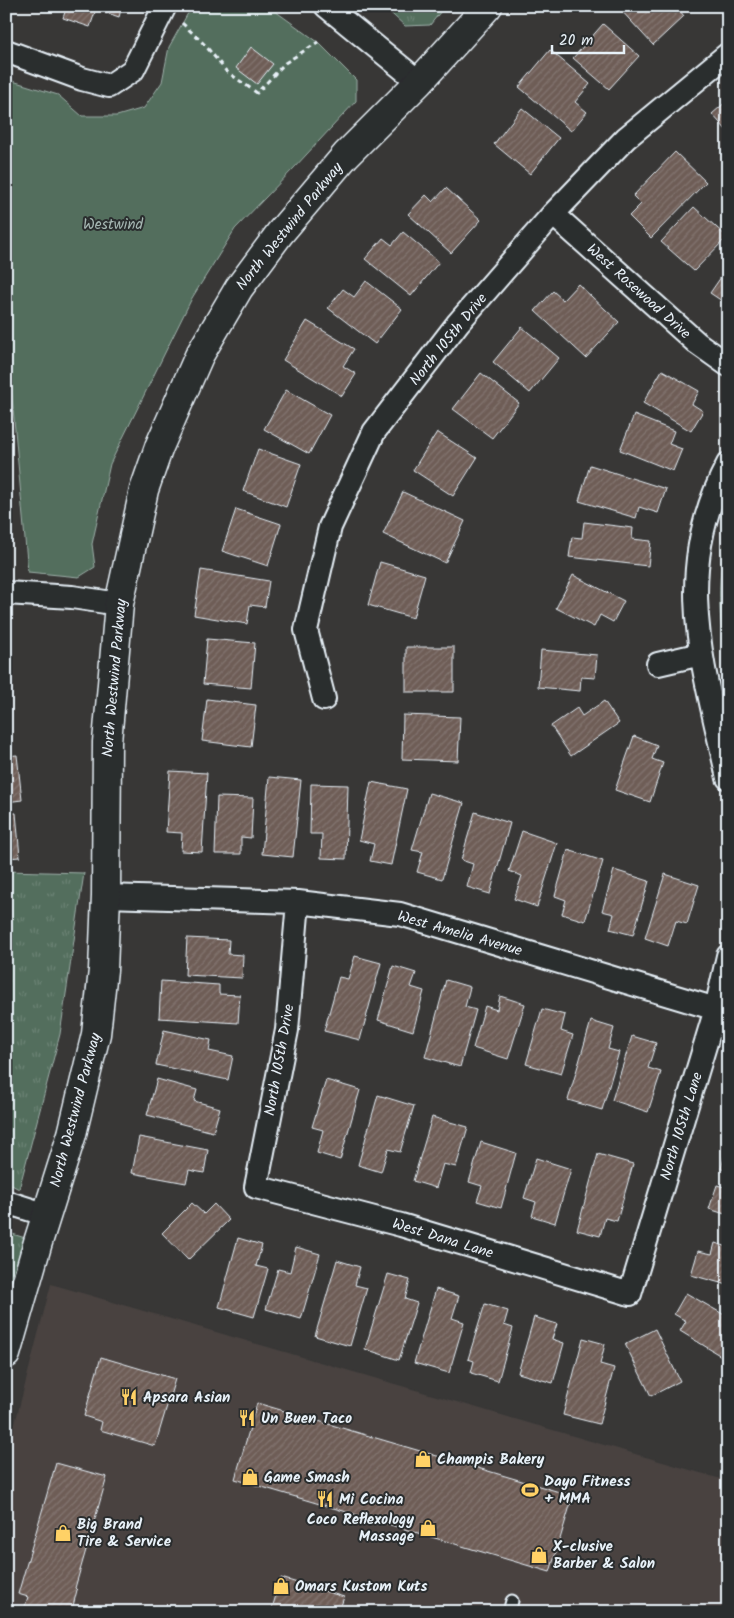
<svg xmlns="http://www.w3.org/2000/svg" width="734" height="1618" viewBox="0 0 734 1618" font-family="Kalam,sans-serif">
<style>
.built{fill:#484240}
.grass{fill:url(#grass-tufts);stroke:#9eb0aa}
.park{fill:#536e5d;stroke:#9eb0aa}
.building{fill:url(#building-hatch);stroke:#e8f1f8}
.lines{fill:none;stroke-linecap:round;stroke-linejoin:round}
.lane-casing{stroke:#e8f1f8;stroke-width:15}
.street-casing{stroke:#e8f1f8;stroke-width:26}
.secondary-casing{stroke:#e8f1f8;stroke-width:31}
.path{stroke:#e8f1f8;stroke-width:3;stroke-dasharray:5 4;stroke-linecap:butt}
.lane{stroke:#2a2d2e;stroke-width:11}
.street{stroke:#2a2d2e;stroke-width:22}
.secondary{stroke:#2a2d2e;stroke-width:28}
.labels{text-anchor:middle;stroke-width:4;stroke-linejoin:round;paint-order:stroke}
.park-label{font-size:15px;fill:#a5b6b2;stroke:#2a2d2e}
.street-label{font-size:15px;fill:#e8f1f8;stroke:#2a2d2e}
.poi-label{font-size:15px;font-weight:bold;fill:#e8f1f8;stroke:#2a2d2e;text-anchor:start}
</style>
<defs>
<pattern id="grass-tufts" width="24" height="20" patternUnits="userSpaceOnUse" patternTransform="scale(1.25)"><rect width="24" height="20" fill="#536e5d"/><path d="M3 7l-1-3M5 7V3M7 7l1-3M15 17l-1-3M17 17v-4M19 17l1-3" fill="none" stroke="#6c8375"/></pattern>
<pattern id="building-hatch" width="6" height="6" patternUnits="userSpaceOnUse" patternTransform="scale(1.25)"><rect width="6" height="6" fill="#6e5d57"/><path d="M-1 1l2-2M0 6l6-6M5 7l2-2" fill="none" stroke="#837570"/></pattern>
</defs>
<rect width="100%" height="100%" fill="#383736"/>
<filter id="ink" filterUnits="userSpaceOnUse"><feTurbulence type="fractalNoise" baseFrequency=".02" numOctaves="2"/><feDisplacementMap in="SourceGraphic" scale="10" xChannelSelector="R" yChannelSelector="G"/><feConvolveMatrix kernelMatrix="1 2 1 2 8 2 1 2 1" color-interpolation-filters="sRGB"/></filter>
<g filter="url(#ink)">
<path class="built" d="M51,1284L728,1481V1612H6V1458Z"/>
<path class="grass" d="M383,6H445L430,25L405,26Z
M6,871L84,873L60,1034L19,1189L6,1182Z
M6,1232L38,1242L6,1354Z"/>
<path class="park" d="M192,6H268L318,42L356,80V101L294,168L235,229L192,298L110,464L92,544L95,567L79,577L28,572L6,332V79L58,95L82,116H117L144,108L162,82L169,47Z
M728,532V666C718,621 716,576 728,532Z"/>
<path class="building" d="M67,6H122L119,17L96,9L90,27L63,18Z
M621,6H676L684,16L653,45L619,8Z
M603,24L639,56L609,89L573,58Z
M251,47L273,64L257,84L236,68Z
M550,50L590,84L575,102L587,112L571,131L519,87Z
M728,100V132L712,114Z
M522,108L559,138L530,174L494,144Z
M675,152L706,182L651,238L629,216L641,204L633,196Z
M446,188L481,220L451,253L408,214L426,195L433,202Z
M694,207L727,237L694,271L661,242Z
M403,232L439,262L411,296L365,259L383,238L392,245Z
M728,267V305L710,293Z
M366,281L402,309L375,344L328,308L343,289L354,297Z
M578,284L619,322L586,358L535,311L553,291L563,300Z
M307,321L354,349L343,366L356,374L342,396L283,360Z
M522,327L559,358L530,393L493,362Z
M662,370L699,391L692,404L703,411L691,431L643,403Z
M481,373L519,403L492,438L453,409Z
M286,390L330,415L309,454L264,429Z
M634,415L674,431L669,444L682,449L673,471L620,450Z
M437,432L477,458L453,496L413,470Z
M258,449L301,464L286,507L243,491Z
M590,465L666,489L658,513L639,507L636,518L579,501Z
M403,492L465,521L445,563L383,534Z
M236,509L281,524L268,566L222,551Z
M584,522L633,528L632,539L651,541L648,566L569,557L572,537L582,538Z
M380,562L425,575L413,618L368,605Z
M201,570L269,581L265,607L250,605L247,624L194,615Z
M573,575L624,601L613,622L600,615L594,627L556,608Z
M207,639L255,643L251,688L203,684Z
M406,647H454V692H406Z
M541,650L597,655L595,678L581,677L580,691L538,687Z
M207,699L256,705L251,747L202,741Z
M604,701L619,723L571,756L551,726L577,708L582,716Z
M403,715L460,717L458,761L402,759Z
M634,736L657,745L652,759L663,763L650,802L615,790Z
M17,755L22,800L6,802V756Z
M170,771L207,773L202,852L181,851L182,833L166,832Z
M269,777L301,780L293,857L262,854Z
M371,782L407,789L391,865L370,861L374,844L359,840Z
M311,784L348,785L346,859L321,858L322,834H310Z
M429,793L464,803L442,879L417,872L423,852L412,850Z
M217,797L253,798L251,838L241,837V854H215Z
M475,812L510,823L490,894L467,887L473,864L461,860Z
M6,813H16L20,857L6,858Z
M522,831L557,843L537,907L514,899L522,876L509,871Z
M568,850L603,861L585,921L562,914L566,900L555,896Z
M614,870L649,881L633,935L610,929L614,914L602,911Z
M665,874L699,885L687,924L676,921L668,946L645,938Z
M187,938L229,940L228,954L243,955L242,978L185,975Z
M355,956L381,963L360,1040L324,1031L339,977L348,979Z
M393,966L416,973L411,987L424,991L413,1031L378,1020Z
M446,980L470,987L465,1007L476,1010L460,1067L425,1057Z
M161,981L219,985V994L240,995L238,1023L159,1018Z
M500,996L525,1004L508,1059L473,1048L485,1006L497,1010Z
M542,1009L565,1015L561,1031L573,1035L561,1074L526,1064Z
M591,1021L614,1028L608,1049L619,1052L602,1110L568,1100Z
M164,1030L211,1040L209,1051L233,1056L228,1080L156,1065Z
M632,1036L656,1043L648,1068L661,1072L648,1112L612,1100Z
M157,1079L197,1090L194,1101L220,1108L213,1132L147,1115Z
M326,1080L360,1090L340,1160L317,1153L323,1130L312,1127Z
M378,1095L414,1106L400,1152L388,1149L381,1172L358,1165Z
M432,1117L468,1127L456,1167L443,1164L436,1188L413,1181Z
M139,1137L208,1150L204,1173L189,1170L186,1183L132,1173Z
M481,1142L516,1153L501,1208L477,1201L482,1186L469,1182Z
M727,1146H728V1170L721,1169Z
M598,1154L633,1164L617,1221L605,1218L600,1236L577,1230Z
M536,1158L571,1169L555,1223L532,1216L536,1202L524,1198Z
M717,1185L728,1188V1215L709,1209Z
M192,1203L204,1214L214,1204L229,1220L188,1260L162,1233Z
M238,1238L262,1245L256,1266L268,1269L254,1317L219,1307Z
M715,1243L728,1247V1285L691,1275L698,1251L712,1254Z
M296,1247L320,1254L301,1319L266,1309L278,1269L290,1272Z
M337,1260L360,1267L355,1285L367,1288L350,1346L315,1336Z
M388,1274L410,1280L405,1299L417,1303L399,1360L365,1349Z
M436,1289L459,1296L452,1318L464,1322L449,1373L414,1363Z
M686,1293L728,1317V1344L721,1356L680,1331L686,1321L674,1314Z
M485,1304L508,1311L504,1325L513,1328L498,1381L471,1373L474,1361L468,1359Z
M534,1317L557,1324L552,1339L564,1343L553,1383L518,1373Z
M655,1329L680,1381L651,1396L625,1344Z
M583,1338L605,1344L600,1364L614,1368L599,1424L563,1415Z
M101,1357L175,1379L155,1446L100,1430L102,1422L84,1416Z
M257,1403L573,1496L550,1572L235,1479Z
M56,1463L107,1477L75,1588L77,1590L73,1606L62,1612H45L25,1606L28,1597L18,1594Z
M281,1578L344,1597L339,1612H271Z"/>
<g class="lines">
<g class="lane-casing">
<path id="lane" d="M509,1612L512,1601"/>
</g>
<g class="street-casing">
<path id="street" d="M326,6L419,82
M6,51L82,79L109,86L133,70L165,6
M553,214L697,343L728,365
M728,464C670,572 704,667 728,778
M6,593L72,597L119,604
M658,664L701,654
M324,699L306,630L330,527L374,432L458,323L553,214L626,138L728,54
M106,896L298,902L400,914L716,1009
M298,902L287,1030L256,1187L401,1225L630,1294L716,1009L728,956
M6,1202L47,1215"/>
</g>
<g class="secondary-casing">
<path id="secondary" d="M6,1354L38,1242L72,1134L96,1034L103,970L106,896L107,742L119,604L144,490L159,447L199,356L239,288L280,233L346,155L419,82L488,6"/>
</g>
<path class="path" d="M182,23L205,45L226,71L257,93L285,63L318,42"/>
<use href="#lane" class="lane"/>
<use href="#street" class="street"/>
<use href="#secondary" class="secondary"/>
</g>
</g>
<defs>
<g id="restaurant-bare" transform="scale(1.35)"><path d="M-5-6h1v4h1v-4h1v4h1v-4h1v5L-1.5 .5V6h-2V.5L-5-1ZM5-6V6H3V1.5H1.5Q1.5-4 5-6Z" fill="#ffd166" stroke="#2a2d2e" stroke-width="2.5" paint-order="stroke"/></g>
<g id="shop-bare" transform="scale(1.35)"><path d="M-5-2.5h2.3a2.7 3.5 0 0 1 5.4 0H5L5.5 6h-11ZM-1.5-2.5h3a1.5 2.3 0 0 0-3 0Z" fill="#ffd166" stroke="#2a2d2e" stroke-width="2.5" paint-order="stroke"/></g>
<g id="stadium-bare" transform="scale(1.35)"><path d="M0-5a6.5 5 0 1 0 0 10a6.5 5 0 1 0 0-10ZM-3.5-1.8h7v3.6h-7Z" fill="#ffd166" stroke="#2a2d2e" stroke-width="2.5" paint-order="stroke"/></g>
</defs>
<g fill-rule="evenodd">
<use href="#restaurant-bare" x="129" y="1397"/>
<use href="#restaurant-bare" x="247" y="1418"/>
<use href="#shop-bare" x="423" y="1459"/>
<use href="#shop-bare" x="250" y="1477"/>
<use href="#stadium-bare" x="530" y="1490"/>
<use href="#restaurant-bare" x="325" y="1499"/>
<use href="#shop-bare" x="428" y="1528"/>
<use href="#shop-bare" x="63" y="1533"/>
<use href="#shop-bare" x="539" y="1555"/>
<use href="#shop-bare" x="281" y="1586"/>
</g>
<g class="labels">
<g class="park-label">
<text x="113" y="229">Westwind</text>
</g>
<g class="street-label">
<text transform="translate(289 226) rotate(-51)" y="5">North Westwind Parkway</text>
<text transform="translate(639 291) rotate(42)" y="5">West Rosewood Drive</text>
<text transform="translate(448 339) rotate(-51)" y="5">North 105th Drive</text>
<text transform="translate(114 678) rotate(-85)" y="5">North Westwind Parkway</text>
<text transform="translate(460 933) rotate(16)" y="5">West Amelia Avenue</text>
<text transform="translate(279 1060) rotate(-80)" y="5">North 105th Drive</text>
<text transform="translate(75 1110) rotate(-75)" y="5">North Westwind Parkway</text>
<text transform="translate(681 1126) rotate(-73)" y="5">North 105th Lane</text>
<text transform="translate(443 1238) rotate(17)" y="5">West Dana Lane</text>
</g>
<g class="poi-label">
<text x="143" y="1402">Apsara Asian</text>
<text x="261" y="1423">Un Buen Taco</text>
<text x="437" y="1464">Champis Bakery</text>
<text x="264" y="1482">Game Smash</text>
<text x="544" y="1486">Dayo Fitness<tspan x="544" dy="17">+ MMA</tspan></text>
<text x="339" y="1504">Mi Cocina</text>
<text x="414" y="1524" text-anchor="end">Coco Reflexology<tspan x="414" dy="17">Massage</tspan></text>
<text x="77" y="1529">Big Brand<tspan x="77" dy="17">Tire &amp; Service</tspan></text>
<text x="553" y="1551">X-clusive<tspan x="553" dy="17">Barber &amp; Salon</tspan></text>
<text x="295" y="1591">Omars Kustom Kuts</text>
</g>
</g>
<rect width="734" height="1618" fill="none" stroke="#2a2d2e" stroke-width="25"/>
<rect x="12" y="12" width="709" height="1593" fill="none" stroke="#e8f1f8" stroke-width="2" filter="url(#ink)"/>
<path d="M552 45v8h72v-8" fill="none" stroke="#e8f1f8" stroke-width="2.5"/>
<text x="559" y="45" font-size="15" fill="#e8f1f8" stroke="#2a2d2e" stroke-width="4" paint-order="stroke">20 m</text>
</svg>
